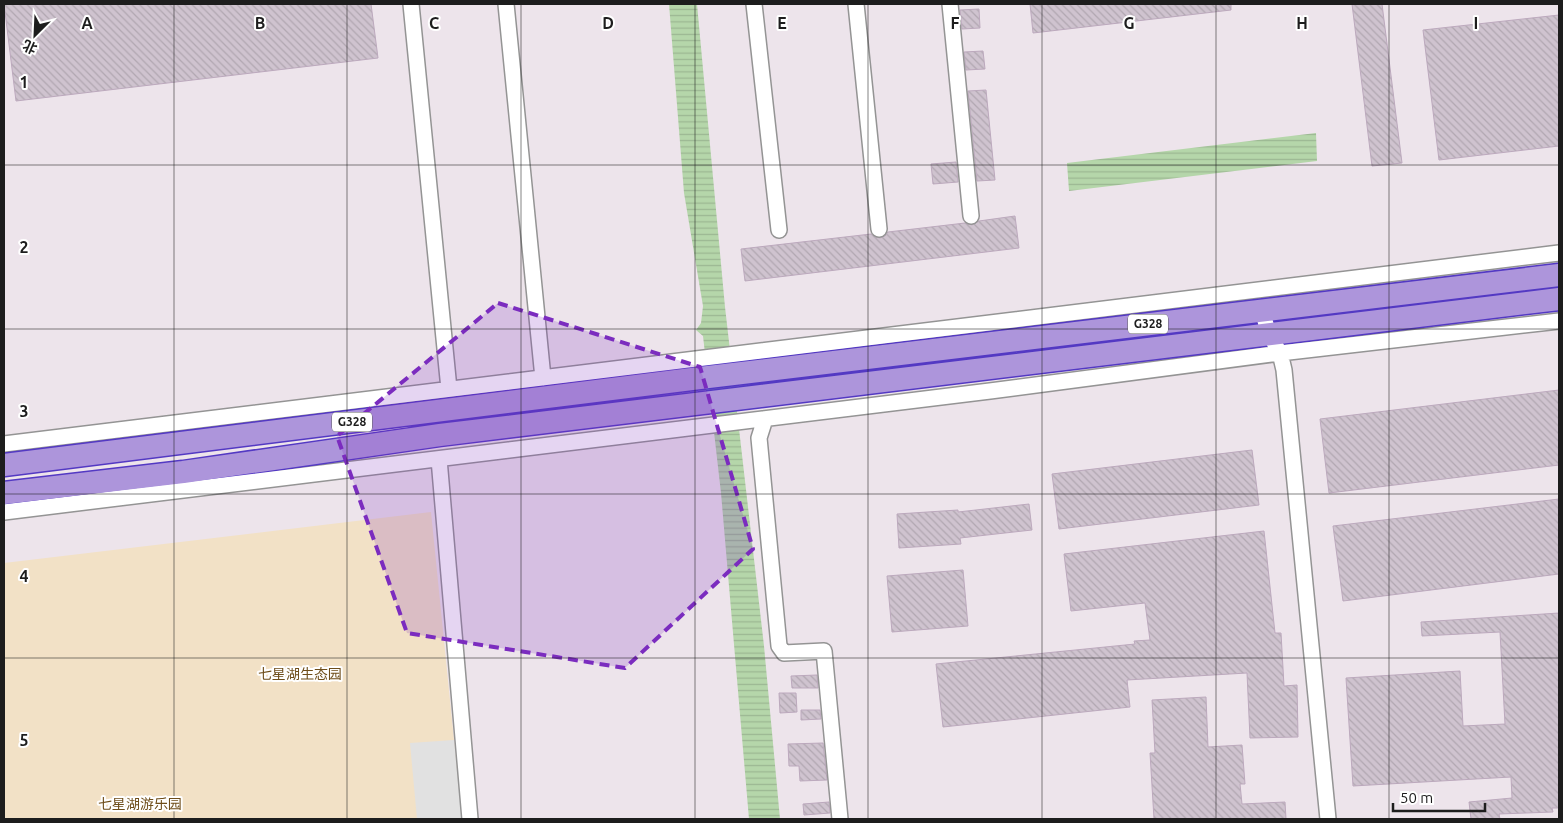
<svg xmlns="http://www.w3.org/2000/svg" width="1563" height="823" viewBox="0 0 1563 823" font-family="Ubuntu,'Noto Sans SC',sans-serif">
<style>
.park{fill:#f2e1c6}
.parking{fill:#e1e1e1}
.water{fill:url(#water-rules)}
.building{fill:url(#building-back-hatch);stroke:#bca9bd}
.lines{fill:none;stroke-linecap:round;stroke-linejoin:round}
.minor-casing{stroke:#949494;stroke-width:18}
.highway-casing{stroke:#5339c3;stroke-width:25}
.minor{stroke:#fff;stroke-width:15}
.highway{stroke:#ad95db;stroke-width:22}
.marked{fill:#7b2cbf;fill-opacity:0.2;stroke:#7b2cbf;stroke-width:4;stroke-dasharray:10 6;stroke-linejoin:round}
.grid{fill:none;stroke:#1d1d1d;stroke-width:1;stroke-opacity:0.55}
.labels{text-anchor:middle;stroke-width:4;stroke-linejoin:round;paint-order:stroke}
.shield{fill:#fff;stroke:#616161;stroke-width:1}
.shield-label{font-size:12px;font-weight:bold;fill:#1d1d1d}
.park-label{font-size:14px;fill:#6e4d19;stroke:#fff}
.grid-label{font-size:16px;text-anchor:middle;font-weight:bold;fill:#1d1d1d;stroke:#fff;stroke-width:4;stroke-linejoin:round;paint-order:stroke}
</style>
<defs>
<pattern id="water-rules" width="6" height="5" patternUnits="userSpaceOnUse" patternTransform="scale(1.25)"><rect width="6" height="5" fill="#b5d6aa"/><path d="M0 2.5h6" fill="none" stroke="#9bb792"/></pattern>
<pattern id="building-back-hatch" width="6" height="6" patternUnits="userSpaceOnUse" patternTransform="scale(1.25)"><rect width="6" height="6" fill="#cfc3cf"/><path d="M-1 5l2 2M0 0l6 6M5-1l2 2" fill="none" stroke="#b1a7b1"/></pattern>
</defs>
<rect width="100%" height="100%" fill="#ede4eb"/>
<path class="park" d="M431,512L462,819H4V563Z"/>
<path class="parking" d="M454,740L462,819H417L410,743Z"/>
<path class="water" d="M669,4H697L725,307L764,646L780,819H749L721,493L703,336L696,330L701,323L703,306L684,193Z
M1316,133L1317,161L1069,191L1067,163Z"/>
<path class="building" d="M4,4H371L378,58L16,101Z
M1030,4H1231V10L1033,33Z
M1352,4H1382L1402,163L1372,166Z
M979,9L980,28L962,29L960,10Z
M1559,15V146L1439,160L1423,30Z
M983,51L985,69L966,70L964,52Z
M986,90L995,180L977,181L968,91Z
M956,162L958,182L933,184L931,164Z
M1015,216L1019,248L745,281L741,249L871,234L875,237L880,238L885,236L888,232L965,223L972,225L979,221Z
M1559,390V465L1329,493L1320,419Z
M1252,450L1259,505L1059,529L1052,474Z
M1559,499V574L1343,601L1333,526Z
M1029,504L1032,530L960,538L961,544L899,548L897,514L958,510V512Z
M1264,531L1275,633H1281L1284,686L1297,685L1298,737L1250,738L1247,673L1127,680L1130,707L943,727L936,664L1135,644L1134,641L1150,640L1145,603L1071,611L1064,554Z
M963,570L968,626L892,632L887,576Z
M1559,613V808H1552L1553,812L1499,814L1500,819H1471L1469,802L1512,798L1511,777L1353,786L1346,678L1460,671L1463,726L1505,724L1500,632L1422,636L1421,622Z
M817,675L818,688H792L791,676Z
M779,693H796L797,712L780,713Z
M1206,697L1208,747L1242,745L1245,784H1240L1242,804L1285,802L1286,819H1154L1150,753H1155L1152,700Z
M801,710H820L821,719L801,720Z
M823,743L827,780L800,781L799,766H789L788,744Z
M829,802L830,813L804,815L803,804Z"/>
<g class="lines">
<g class="minor-casing">
<path id="minor" d="M411,4L449,389
M506,4L543,378
M754,4L779,230
M856,4L879,229
M950,4L971,216
M1262,311L1269,334L1280,353L1284,370L1328,819
M765,419L759,438L779,646L784,653L824,651L840,819
M4,444L1559,253
M439,459L470,819
M4,512L990,391L1280,353L1559,321"/>
</g>
<g class="highway-casing">
<path id="highway" d="M4,465L700,378L1559,275
M4,493L183,472L440,435L1559,299"/>
</g>
<use href="#minor" class="minor"/>
<use href="#highway" class="highway"/>
</g>
<path class="marked" d="M498,303L700,367L753,549L625,668L407,633L337,436Z"/>
<path class="grid" d="M174,4V819M347,4V819M521,4V819M695,4V819M868,4V819M1042,4V819M1216,4V819M1389,4V819M4,165H1559M4,329H1559M4,494H1559M4,658H1559"/>
<g class="labels">
<g class="shield">
<rect x="1128" y="314.5" width="40" height="19" rx="4"/>
<rect x="332" y="412.5" width="40" height="19" rx="4"/>
</g>
<g class="shield-label">
<text x="1148" y="328">G328</text>
<text x="352" y="426">G328</text>
</g>
<g class="park-label">
<text x="300" y="679">七星湖生态园</text>
<text x="140" y="809">七星湖游乐园</text>
</g>
</g>
<g class="grid-label">
<text x="87" y="29">A</text>
<text x="260" y="29">B</text>
<text x="434" y="29">C</text>
<text x="608" y="29">D</text>
<text x="782" y="29">E</text>
<text x="955" y="29">F</text>
<text x="1129" y="29">G</text>
<text x="1302" y="29">H</text>
<text x="1476" y="29">I</text>
<text x="24" y="88">1</text>
<text x="24" y="253">2</text>
<text x="24" y="417">3</text>
<text x="24" y="582">4</text>
<text x="24" y="746">5</text>
</g>
<rect width="1563" height="823" fill="none" stroke="#1d1d1d" stroke-width="10"/>
<g transform="translate(35 35) rotate(204)" stroke="#ffffff" stroke-width="4" paint-order="stroke">
<path d="M0-4L9 19L0 12L-9 19Z" fill="#1d1d1d"/>
<text y="-8" font-size="14" font-weight="bold" text-anchor="middle" fill="#1d1d1d">北</text>
</g>
<path d="M1393 803v8h92v-8" fill="none" stroke="#1d1d1d" stroke-width="2.5"/>
<text x="1400" y="803" font-size="15" fill="#1d1d1d" stroke="#ffffff" stroke-width="4" paint-order="stroke">50 m</text>
</svg>
